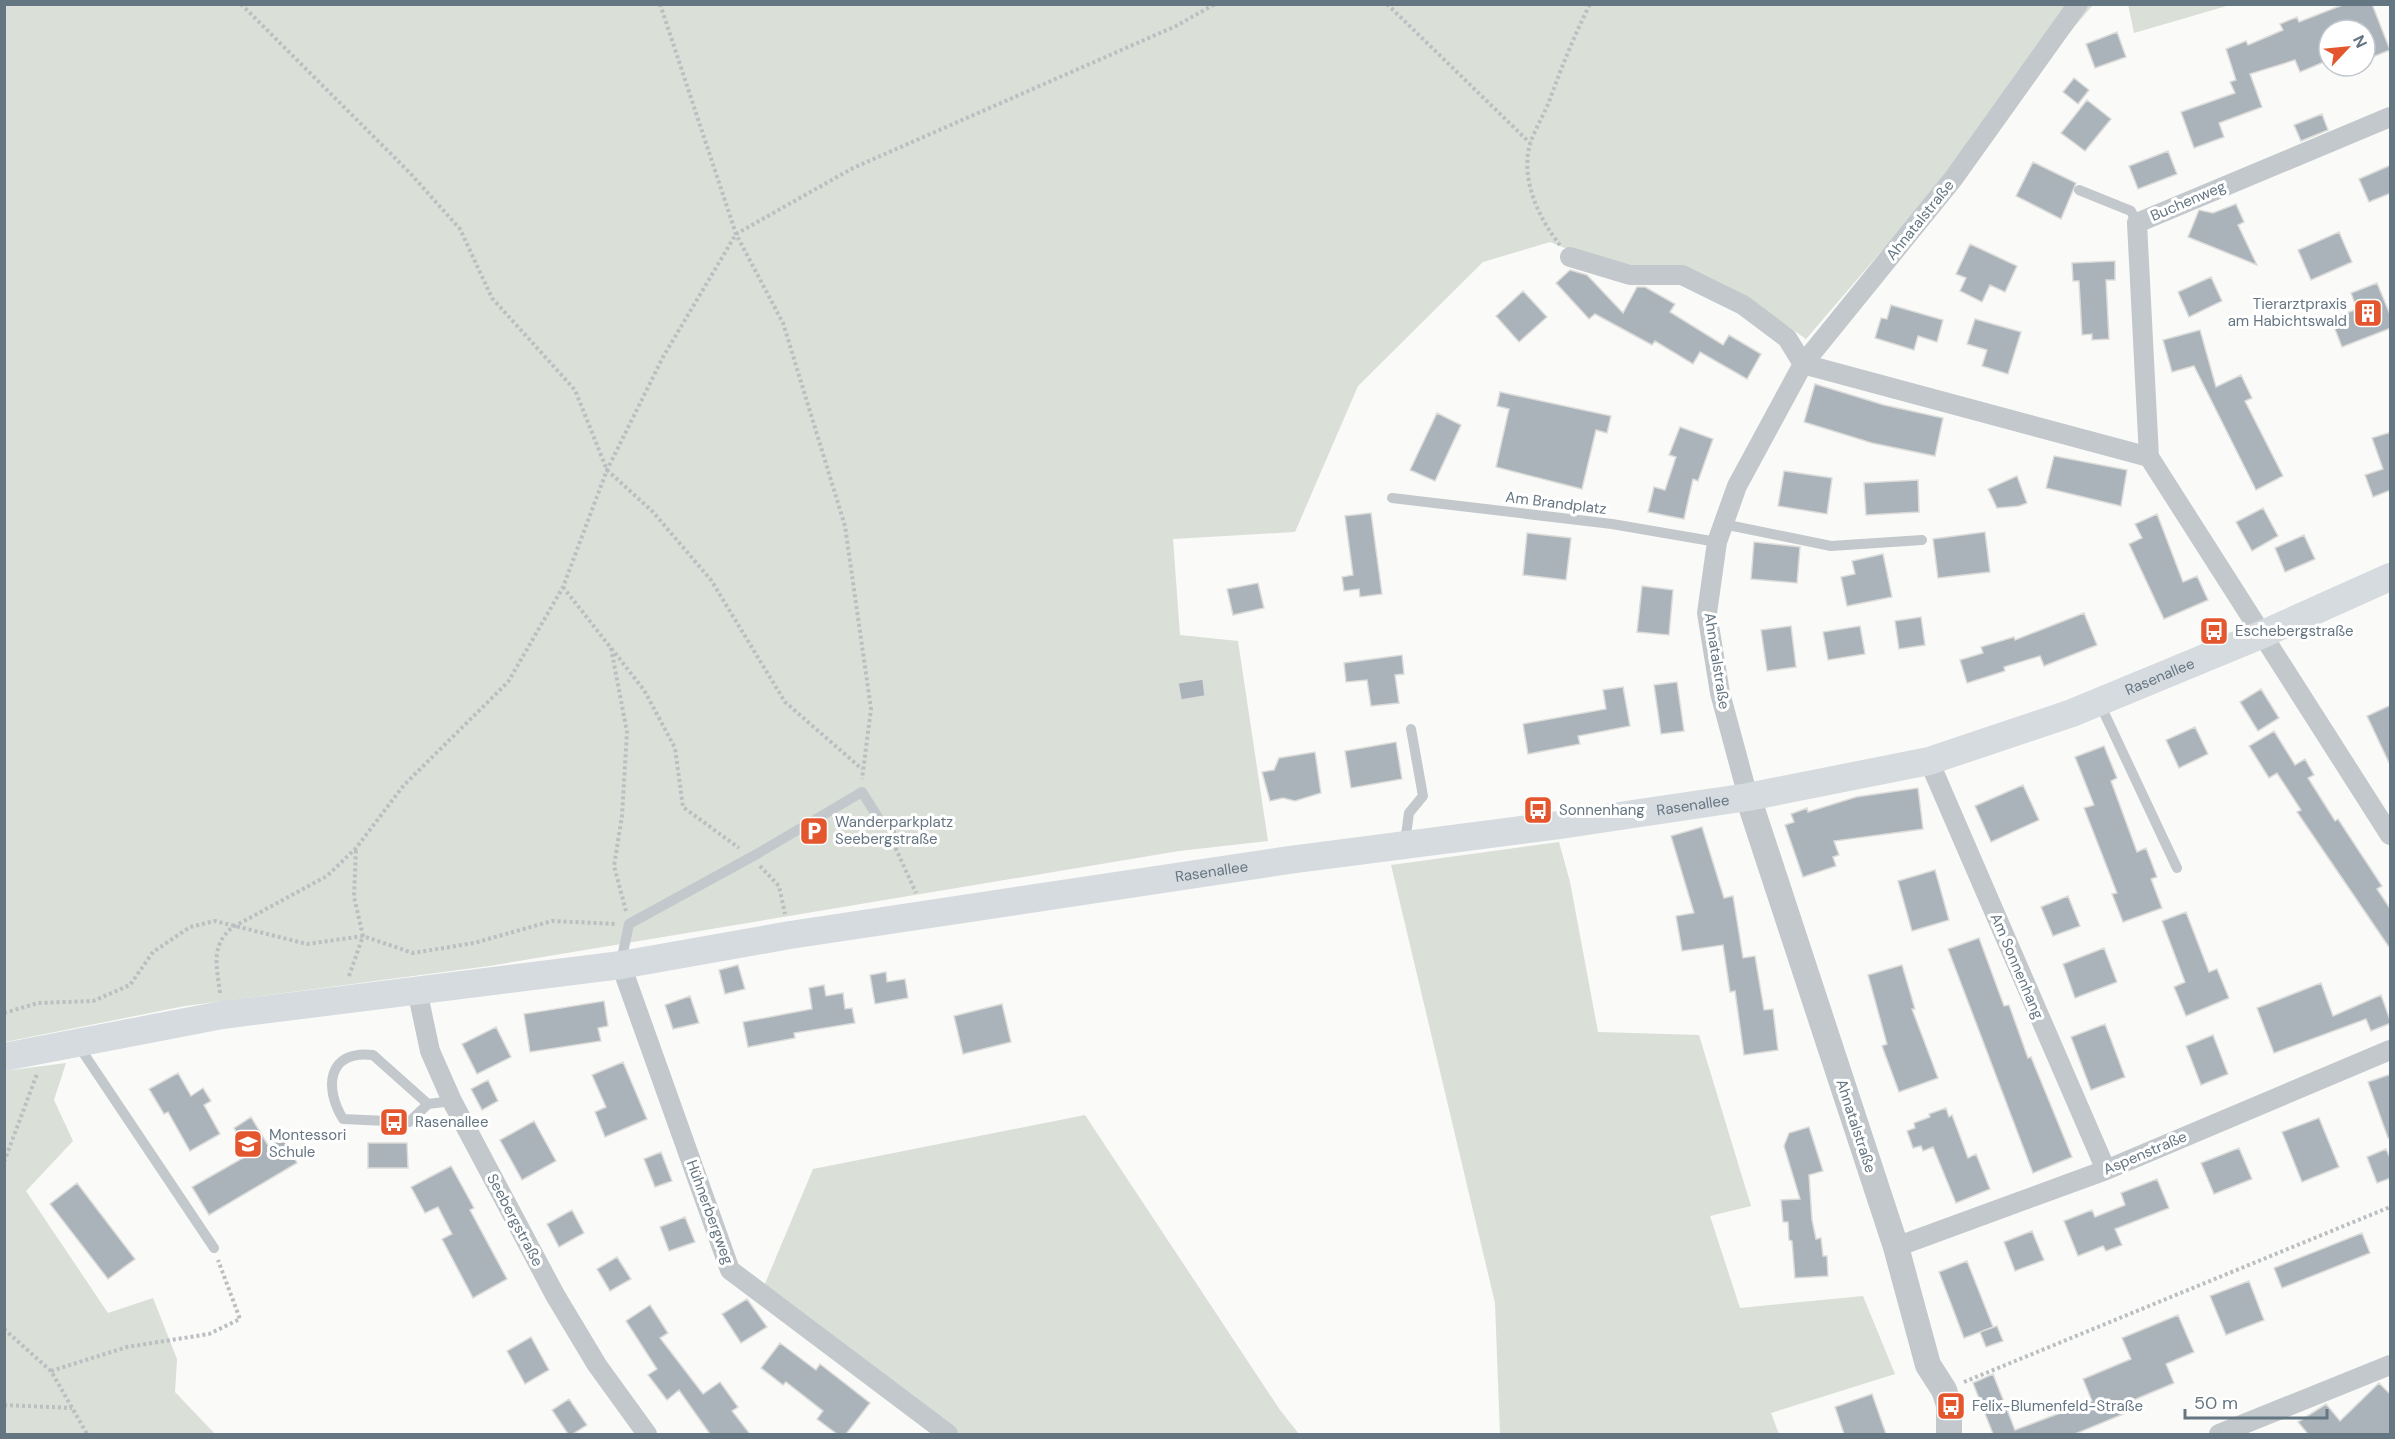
<svg xmlns="http://www.w3.org/2000/svg" width="2395" height="1439" viewBox="0 0 2395 1439" font-family="'DM Sans',sans-serif">
<style>
.green{fill:#dadfd7}
.building{fill:#aab3b9;stroke:#dcdcda;stroke-width:1.5}
.lines{fill:none;stroke-linecap:round;stroke-linejoin:round}
.path{stroke:#bbbfc2;stroke-width:4;stroke-dasharray:3 3;stroke-linecap:butt}
.service{stroke:#c3c8cc;stroke-width:10}
.minor{stroke:#c3c8cc;stroke-width:20}
.tertiary{stroke:#c3c8cc;stroke-width:26}
.secondary{stroke:#d6dbdf;stroke-width:28}
.labels{text-anchor:middle;stroke-width:6;stroke-linejoin:round;paint-order:stroke}
.street-label{font-size:15px;fill:#657683;stroke:#fff}
.poi-label{font-size:15px;fill:#657683;stroke:#fff;text-anchor:start}
</style>
<rect width="100%" height="100%" fill="#fafaf8"/>
<path class="green" d="M2128,4H2230V5L2134,33Z
M5,5H2093L1806,339L1769,313L1677,265L1637,266L1592,259L1550,242L1483,262L1358,386L1295,532L1173,539L1180,635L1238,641L1268,841L1179,851L489,966L185,1006L5,1042Z
M1559,842L1570,882L1598,1032L1699,1035L1751,1206L1710,1216L1740,1308L1863,1296L1895,1374L1771,1413L1779,1434H1500L1495,1303L1391,865Z
M66,1063L54,1100L73,1141L26,1191L108,1313L153,1298L177,1359L175,1392L215,1434H5L4,1071Z
M1085,1115L1280,1410L1299,1434H960L869,1368L764,1286L813,1169Z"/>
<path class="building" d="M2345,4H2372L2390,50L2365,60V30H2329V60L2300,72L2295,60L2250,74L2262,107L2219,123L2224,137L2194,148L2181,112L2235,93L2230,82L2236,80L2226,49L2246,41L2248,45L2283,30L2280,24L2297,17L2299,22Z
M2117,32L2126,57L2095,68L2086,44Z
M2074,78L2089,90L2078,104L2063,92Z
M2087,100L2111,119L2085,151L2061,133Z
M2322,114L2328,130L2301,141L2294,125Z
M2168,151L2177,174L2138,189L2129,166Z
M2033,162L2076,183L2061,219L2016,196Z
M2391,165V193L2369,202L2359,179Z
M2236,204L2244,222L2238,225L2257,265L2188,237L2199,210L2213,213Z
M2339,232L2352,262L2311,280L2298,250Z
M1970,244L2017,266L2005,292L1990,285L1982,302L1960,291L1966,278L1956,274Z
M2115,261V280H2106L2109,339L2092,340V334L2082,335L2079,281H2073L2072,263Z
M1570,270L1587,275L1623,313L1637,287H1645L1675,304L1670,312L1723,345L1729,335L1761,354L1747,379L1700,352L1693,364L1655,341L1652,345L1595,314L1589,319L1556,283Z
M2211,277L2222,301L2189,317L2178,292Z
M2377,283L2391,317V328L2342,347L2331,319L2357,309L2351,293Z
M1523,291L1547,317L1519,342L1496,316Z
M1891,305L1943,320L1937,342L1918,336L1914,350L1875,338L1881,318L1887,319Z
M1975,319L2021,332L2008,374L1982,366L1987,350L1967,344Z
M2200,330L2216,387L2241,375L2252,398L2245,401L2283,476L2256,490L2194,366L2172,372L2163,340Z
M1815,384L1884,405L1943,418L1935,456L1872,443L1804,422Z
M1500,392L1611,416L1607,433L1596,430L1582,489L1496,467L1509,409L1497,406Z
M1437,413L1461,425L1435,481L1410,470Z
M1680,427L1713,439L1698,481L1693,479L1684,519L1648,512L1654,487L1665,490L1676,457L1669,455Z
M2391,432V490L2373,497L2365,475L2383,469L2372,438Z
M2054,456L2127,470L2121,506L2046,488Z
M1784,471L1832,478L1827,514L1778,506Z
M2017,476L2027,503L2019,506L1997,508L1988,489Z
M1918,480L1919,512L1866,515L1864,483Z
M2263,508L2278,536L2252,551L2236,522Z
M1371,513L1382,594L1360,597L1359,589L1344,591L1342,577L1353,575L1345,516Z
M2157,514L2183,582L2197,576L2208,600L2164,619L2129,544L2142,538L2135,524Z
M1985,532L1990,572L1938,578L1933,539Z
M1527,533L1571,538L1566,580L1523,575Z
M2304,535L2315,559L2285,572L2275,548Z
M1754,542L1800,547L1797,583L1751,579Z
M1883,554L1892,597L1847,606L1841,577L1855,574L1852,561Z
M1258,583L1264,608L1233,615L1227,589Z
M1642,586L1673,590L1669,635L1637,632Z
M2084,613L2097,645L2044,666L2040,656L2004,667L2005,671L1967,683L1960,660L1983,653L1981,647L2014,637L2015,640Z
M1921,617L1925,645L1899,649L1895,621Z
M1791,626L1796,667L1767,671L1761,630Z
M1860,626L1865,654L1828,660L1823,632Z
M1402,655L1404,674L1395,675L1399,703L1371,706L1367,680L1346,682L1344,663Z
M1203,679L1205,696L1181,700L1178,683Z
M1677,682L1684,731L1661,734L1654,685Z
M1623,687L1630,726L1578,736L1580,744L1528,754L1523,724L1606,709L1603,690Z
M2261,689L2279,718L2258,731L2240,702Z
M2391,705V767L2367,716Z
M2195,727L2208,754L2179,768L2166,740Z
M2274,731L2295,765L2305,759L2314,775L2308,778L2335,821L2338,819L2382,886L2377,889L2391,910V950L2297,812L2301,810L2277,773L2269,778L2249,746Z
M1396,742L1402,779L1351,788L1345,751Z
M2104,746L2117,778L2111,781L2137,852L2146,848L2157,877L2151,879L2162,908L2123,922L2112,894L2117,893L2084,808L2094,805L2075,757Z
M1315,752L1321,793L1295,801L1283,798L1270,801L1262,772L1274,770L1279,758Z
M2023,785L2039,820L1991,842L1975,806Z
M1918,788L1923,829L1834,841L1839,855L1833,857L1836,866L1803,877L1785,825L1794,822L1791,814L1807,808L1808,812L1856,797Z
M1702,827L1724,898L1733,896L1743,958L1755,956L1764,1010L1773,1009L1778,1050L1744,1055L1735,991L1730,992L1723,945L1682,951L1676,916L1694,913L1671,836Z
M1935,870L1949,920L1912,931L1898,881Z
M2068,896L2080,926L2053,936L2041,907Z
M2186,912L2209,972L2217,969L2229,998L2186,1016L2174,987L2185,982L2162,921Z
M1979,938L2004,1006L2009,1005L2028,1058L2031,1057L2072,1157L2033,1173L1948,949Z
M2104,948L2117,982L2075,998L2063,964Z
M738,965L745,989L725,994L719,970Z
M1902,965L1915,1009H1912L1938,1078L1899,1092L1882,1046L1887,1044L1868,975Z
M886,972L887,982L905,979L908,998L875,1004L870,975Z
M2321,983L2333,1016L2381,995L2391,1023L2371,1031L2366,1019L2274,1053L2257,1008Z
M824,985L826,996L843,993L845,1009L852,1008L855,1023L794,1033L795,1038L748,1047L743,1022L812,1009L809,988Z
M690,996L699,1023L673,1029L665,1005Z
M604,1001L608,1026L598,1028L601,1041L530,1052L524,1014Z
M1002,1004L1011,1042L963,1054L954,1016Z
M2105,1024L2125,1077L2091,1090L2071,1037Z
M496,1027L511,1057L477,1074L462,1044Z
M2213,1035L2228,1074L2201,1085L2186,1046Z
M623,1062L647,1119L605,1137L595,1112L606,1107L592,1075Z
M178,1073L191,1096L203,1088L211,1101L204,1105L220,1134L190,1151L168,1112L164,1114L149,1089Z
M2391,1074V1138H2388L2368,1082Z
M488,1080L498,1101L482,1110L471,1089Z
M1946,1108L1949,1117L1952,1115L1968,1158L1976,1154L1990,1189L1956,1203L1933,1147L1923,1151L1921,1146L1913,1148L1907,1131L1915,1128L1914,1123L1930,1117L1929,1114Z
M251,1117L269,1147L283,1138L297,1163L209,1215L192,1187L250,1154L234,1128Z
M2319,1118L2339,1167L2302,1182L2282,1132Z
M534,1121L556,1161L522,1180L500,1140Z
M1809,1127L1823,1171L1809,1175L1812,1220L1816,1239L1821,1238L1823,1256H1827L1828,1276L1795,1278L1792,1241L1789,1240L1788,1222H1783L1781,1200L1800,1199L1784,1146L1789,1133Z
M368,1143H407L408,1168H368Z
M2239,1148L2252,1179L2214,1194L2201,1163Z
M2386,1149L2391,1160V1178L2377,1183L2367,1157Z
M661,1152L672,1181L655,1187L644,1159Z
M451,1166L474,1208L470,1210L507,1279L473,1298L442,1239L452,1234L438,1207L425,1213L411,1187Z
M2157,1179L2169,1208L2115,1229L2122,1245L2106,1251L2103,1246L2078,1256L2064,1221L2092,1210L2095,1217L2125,1205L2121,1193Z
M77,1183L135,1259L108,1279L50,1204Z
M572,1210L584,1233L559,1247L547,1224Z
M685,1217L695,1242L669,1251L660,1227Z
M2032,1231L2044,1260L2015,1271L2004,1242Z
M2362,1233L2370,1253L2282,1288L2274,1268Z
M617,1257L631,1279L610,1291L597,1269Z
M1967,1261L1993,1327L1964,1338L1939,1272Z
M2249,1281L2264,1320L2226,1335L2210,1296Z
M747,1299L767,1327L741,1343L722,1314Z
M650,1305L668,1333L660,1338L703,1394L720,1382L738,1407L732,1411L750,1434H710L679,1390L667,1400L648,1375L657,1369L626,1321Z
M2178,1315L2194,1352L2166,1364L2174,1383L2129,1402L2133,1410L2075,1434H1993L1973,1383L1993,1374L2015,1430L2092,1401L2083,1379L2131,1359L2122,1338Z
M1997,1326L2003,1341L1986,1347L1980,1332Z
M531,1337L549,1370L525,1384L507,1351Z
M780,1343L816,1370L820,1364L870,1403L846,1434H837L817,1419L823,1411L786,1382L783,1385L761,1368Z
M2379,1383L2391,1395V1434H2308L2298,1422L2326,1404L2340,1421Z
M1872,1394L1886,1434H1844L1835,1407Z
M569,1399L587,1425L573,1434H568L552,1410Z"/>
<g class="lines">
<path class="path" d="M241,4L410,173L460,229L492,298L575,390L607,470L653,512L711,580L785,702L862,769
M660,4L736,234L783,323L845,526L871,709L862,779
M1387,4L1530,143
M1560,245C1538,218 1519,176 1531,141C1536,127 1545,113 1550,99C1562,66 1574,36 1590,4
M563,587L644,690L675,748L683,807L739,848
M611,648L627,732L622,816L614,866L626,911
M893,824L896,849L916,893
M760,866L779,886L785,914
M349,976L363,936L354,897L356,848
M220,993C217,967 210,945 233,927L327,876L356,848L404,785L508,682L563,587L607,470L663,357L736,234L853,168L1176,26L1215,4
M4,1013L38,1003L93,1001L130,985L153,952L190,927L215,921L307,944L363,936L413,953L474,943L552,921L617,924
M4,1162L37,1074
M4,1329L51,1371L87,1434
M51,1371L127,1347L209,1334L240,1319L218,1260
M1964,1382L2390,1207
M4,1405L72,1408"/>
<path class="service" d="M2079,190L2131,211L2137,223
M1392,498L1612,524L1717,542
M1723,524L1831,546L1922,540
M2099,702L2177,868
M1405,842L1409,813L1423,796L1411,729
M621,962L629,924L757,854L862,792L879,819
M78,1045L214,1248
M428,1104L373,1055C327,1050 324,1088 343,1119L409,1122L428,1104L452,1101"/>
<path class="minor" d="M1570,257L1630,275H1682L1743,305L1787,338L1803,364L2149,457L2390,835
M2149,457L2137,223L2390,117
M1929,761L2106,1170
M1748,797L1720,693L1707,613L1717,542L1737,486L1803,364L1953,179L2078,4
M621,965L730,1270L948,1434
M417,990L430,1051L452,1101L555,1295L597,1365L647,1434
M1896,1247L2106,1170L2390,1050
M2219,1434L2390,1365"/>
<path class="tertiary" d="M1748,797L1896,1247L1928,1365L1944,1390L1949,1405V1434"/>
<path class="secondary" id="s1" d="M4,1057L222,1015L621,965L790,935L1289,860L1559,825L1748,797L1929,761L2072,713L2263,634L2390,577"/>
</g>
<defs>
<g id="building-square" transform="scale(1.5)"><rect x="-9" y="-9" width="18" height="18" rx="4" fill="#e4572e" stroke="#fff"/><path d="M-4-6H4V6H1V3H-1V6H-4ZM-2.5-4.3h1.7v1.8h-1.7ZM.8-4.3h1.7v1.8H.8ZM-2.5-1h1.7V.8h-1.7ZM.8-1h1.7V.8H.8Z" fill="#fff"/></g>
<g id="bus-square" transform="scale(1.5)"><rect x="-9" y="-9" width="18" height="18" rx="4" fill="#e4572e" stroke="#fff"/><path d="M-5-6H5V4H4V6H2V4H-2V6H-4V4H-5ZM-3.5-4V0h7V-4ZM-3.5 1.2v1.5H-2V1.2ZM2 1.2v1.5H3.5V1.2Z" fill="#fff"/></g>
<g id="parking-square" transform="scale(1.5)"><rect x="-9" y="-9" width="18" height="18" rx="4" fill="#e4572e" stroke="#fff"/><path d="M-3.5-5.5H1a3.5 3.5 0 0 1 0 7H-1V5.5H-3.5ZM-1-3.4V-.6H.8a1.4 1.4 0 0 0 0-2.8Z" fill="#fff"/></g>
<g id="school-square" transform="scale(1.5)"><rect x="-9" y="-9" width="18" height="18" rx="4" fill="#e4572e" stroke="#fff"/><path d="M0-5L7-2L0 1L-7-2ZM-4 1L0 2.5L4 1V4Q0 6-4 4Z" fill="#fff"/></g>
</defs>
<g fill-rule="evenodd">
<use href="#building-square" x="2368" y="313"/>
<use href="#bus-square" x="2214" y="631"/>
<use href="#bus-square" x="1538" y="810"/>
<use href="#parking-square" x="814" y="831"/>
<use href="#bus-square" x="394" y="1122"/>
<use href="#school-square" x="248" y="1144"/>
<use href="#bus-square" x="1951" y="1406"/>
</g>
<g class="labels">
<g class="street-label">
<text transform="translate(2188 201) rotate(-23)" y="5">Buchenweg</text>
<text transform="translate(1920 220) rotate(-51)" y="5">Ahnatalstraße</text>
<text transform="translate(1556 503) rotate(7)" y="5">Am Brandplatz</text>
<text transform="translate(1717 661) rotate(81)" y="5">Ahnatalstraße</text>
<text dy="5" stroke="none"><textPath href="#s1" startOffset="2194">Rasenallee</textPath></text>
<text dy="5" stroke="none"><textPath href="#s1" startOffset="1708">Rasenallee</textPath></text>
<text dy="5" stroke="none"><textPath href="#s1" startOffset="1222">Rasenallee</textPath></text>
<text transform="translate(2017 966) rotate(67)" y="5">Am Sonnenhang</text>
<text transform="translate(1856 1126) rotate(72)" y="5">Ahnatalstraße</text>
<text transform="translate(2145 1153) rotate(-23)" y="5">Aspenstraße</text>
<text transform="translate(710 1212) rotate(70)" y="5">Hühnerbergweg</text>
<text transform="translate(515 1220) rotate(62)" y="5">Seebergstraße</text>
</g>
<g class="poi-label">
<text x="2347" y="309" text-anchor="end">Tierarztpraxis<tspan x="2347" dy="17">am Habichtswald</tspan></text>
<text x="2235" y="636">Eschebergstraße</text>
<text x="1559" y="815">Sonnenhang</text>
<text x="835" y="827">Wanderparkplatz<tspan x="835" dy="17">Seebergstraße</tspan></text>
<text x="415" y="1127">Rasenallee</text>
<text x="269" y="1140">Montessori<tspan x="269" dy="17">Schule</tspan></text>
<text x="1972" y="1411">Felix-Blumenfeld-Straße</text>
</g>
</g>
<rect width="2395" height="1439" fill="none" stroke="#657683" stroke-width="12"/>
<g transform="translate(2347 48) rotate(64)"><circle r="28" fill="#ffffff" stroke="#c1c8cd" stroke-width="1.5"/>
<path d="M0-4.5L10 22L0 15L-10 22Z" fill="#e4572e"/>
<text y="-9" font-size="16" font-weight="bold" text-anchor="middle" fill="#657683">N</text>
</g>
<path d="M2185 1409v9h142v-9" fill="none" stroke="#657683" stroke-width="3"/>
<text x="2194" y="1409" font-size="18" fill="#657683" stroke="#ffffff" stroke-width="4.5" paint-order="stroke">50 m</text>
</svg>
